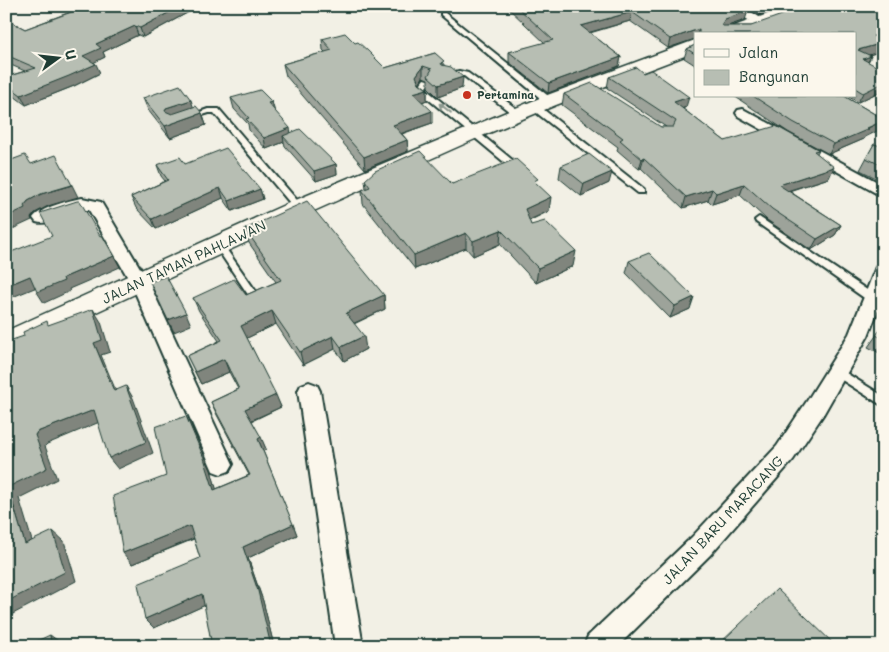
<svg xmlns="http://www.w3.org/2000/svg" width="889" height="652" viewBox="0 0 889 652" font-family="Mali,sans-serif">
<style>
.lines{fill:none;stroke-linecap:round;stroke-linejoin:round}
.service-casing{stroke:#1f3d34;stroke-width:4}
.minor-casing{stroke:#1f3d34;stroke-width:4}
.primary-casing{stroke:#1f3d34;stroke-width:3}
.service{fill:#fbf7ec;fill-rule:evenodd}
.minor{fill:#fbf7ec;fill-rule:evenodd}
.primary{fill:#fbf7ec;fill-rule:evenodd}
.wall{fill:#9da39a;stroke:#1f3d34}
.shaded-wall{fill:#80857d;stroke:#1f3d34}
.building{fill:#b7beb3;stroke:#1f3d34}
.oneway{stroke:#8d9a90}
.poi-dot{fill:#c8321e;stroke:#fbf7ec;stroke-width:2}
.labels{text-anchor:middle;stroke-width:4;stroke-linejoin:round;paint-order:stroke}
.far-poi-label{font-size:11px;font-weight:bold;fill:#1f3d34;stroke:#fbf7ec;text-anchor:start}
.street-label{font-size:14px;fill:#1f3d34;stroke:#fbf7ec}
</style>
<rect width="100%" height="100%" fill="#f2f0e5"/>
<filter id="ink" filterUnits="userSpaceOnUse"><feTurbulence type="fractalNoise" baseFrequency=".02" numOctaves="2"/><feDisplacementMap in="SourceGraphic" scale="10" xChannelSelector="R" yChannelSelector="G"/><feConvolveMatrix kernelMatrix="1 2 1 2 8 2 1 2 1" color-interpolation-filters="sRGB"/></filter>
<g filter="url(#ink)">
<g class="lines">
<g class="service-casing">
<path id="service" d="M441,13H445L552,99V103H546L441,15Z
M459,71L468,73L521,112V116H515L464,76L447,77L443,75Z
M424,79L431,81L426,87L427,90L522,168V172H516L421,93L418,87Z
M533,106H539L644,189V193H638L533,110Z
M208,109H219L302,206L303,208L302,210H296L214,113H209L190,119L186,117Z
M759,217L876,296L878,299L876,302H870L756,222L755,220Z
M219,242L222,243L257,293L259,296L257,299H251L216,247L214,245L216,243Z
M838,368L883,396V406L834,375L833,372L834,369Z"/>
</g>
<g class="minor-casing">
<path id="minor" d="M727,6H742L767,22L766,25H756Z
M743,109L883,185V197L738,116L736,113L738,110Z
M82,198L101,202L149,283L233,464L229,471L221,474L213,471L131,283L89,210C70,209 53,227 36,222L33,218C40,208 70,200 82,198Z
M883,265V297L868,336L823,415L793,460L710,555L618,646H584L588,636L692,537L777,446L807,401L849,334L874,272L876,267Z
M309,382L317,385L320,391L363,646H335L298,391L301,385Z"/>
</g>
<g class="primary-casing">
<path id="primary" d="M790,6H815L813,10L747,34H720L723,30Z
M695,40V52L556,105L482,136L307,214L6,354V331L291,202L468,128L542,97Z"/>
</g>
<use href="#service" class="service"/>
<use href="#minor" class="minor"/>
<use href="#primary" class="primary"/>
</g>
<path class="wall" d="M61,6H198V7L143,37L138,35L103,52L105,57L94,62L100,73L74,86L26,105L6,90V77L25,71L6,63V19L25,29L70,12Z
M506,6H741L745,20L727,26H751L883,6V40L881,41L883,42V45L879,52L869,55L871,56L868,62L882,86L879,92L858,102L847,96H855V34H695V39L668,48L630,21L590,33L621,57L619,66L548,93L509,62V52L545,43Z
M746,6H784L759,15Z
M322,39L355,43L385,68L435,53L462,88L438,97L428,87V79L423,77L420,83L427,89V100L422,102L432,123L402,134L407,140L408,151L365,169L286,76L283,64L325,52L323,50Z
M695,45V65L684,58L687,49Z
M609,77L686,107L683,109L725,141L819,150L817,153L829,178L789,191L841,225L835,235L811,250L767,220L740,195L712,204L708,200L683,208L641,168L639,169L617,150L618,147L562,105L564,94L661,127H666L607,88Z
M734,96H844L883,119V123L879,130L865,137L864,139L829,154L788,132Z
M143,98L202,113L206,125L170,138L148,110Z
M231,98L274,110L291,133L336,164L337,174L316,181L285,146L284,142L266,149L249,130L248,124L234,109Z
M874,144L883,147V175L880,180L860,170Z
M185,164L260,189L263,199L232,211L223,198L156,229L136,208L131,197L165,181L161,176L157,165Z
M561,166L609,183L581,196L559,178Z
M365,180L452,184H537L549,211L529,221L531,225L573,266L536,283L500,244L473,256L466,248L415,269L363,204L362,190L366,188Z
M245,229L384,295L385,309L354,324L366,349L344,361L335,349L303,365L276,324L247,338L281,407L252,421L266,449L263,451L297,535L248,558L263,601L274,646H212L205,605L154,628L200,558L194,539L132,564L166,476L192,428L211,470L216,489L249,475L217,415L211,402L238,389L229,372L201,384L187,356L219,341L199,311L193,298L246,295L276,282L249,243Z
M629,261L690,309L670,318L626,273Z
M883,326V355L868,347Z"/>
<path class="shaded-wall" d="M6,6H14L6,9Z
M181,6H198V7L143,37L140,28Z
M762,6H784L759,15Z
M748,11L745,20L722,28L721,25L725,19Z
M632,12L630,21L580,35L581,26Z
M135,26L138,35L103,52L105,57L87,66L83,56L96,44Z
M699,29L697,34H695V39L668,48L670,39Z
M883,33V40L869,46L873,36Z
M883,43V45L879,52L855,59L858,50Z
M871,56L866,66L863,59Z
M621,57L619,66L548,93L549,83Z
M96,64L100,73L74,86L26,105L21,95Z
M423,66V77L416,88V76Z
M463,77L462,88L438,97V85Z
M883,79V86L879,92L858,102L863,93L880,80Z
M427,89V100L413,105V93Z
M689,97L686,107L671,113L674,102Z
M191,100L195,112L169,123L165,111L166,108Z
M272,102L275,112L268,103Z
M432,111V123L394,136L393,125Z
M202,113L206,125L170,138L165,126Z
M883,121V123L879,130L865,137L864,139L829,154L834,144Z
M290,128L292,139L283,136L284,142L266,149L264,138Z
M407,140L408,151L365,169L364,157Z
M644,158L641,168L639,169L642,159Z
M336,164L337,174L316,181L314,171Z
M834,167L829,178L774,195L779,185Z
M612,172L609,183L581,196L584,184Z
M744,184L740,195L712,204L716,193Z
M72,185L78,197L48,206L35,213L31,218L32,220L6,232V217L24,206L28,201L41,194Z
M220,188L223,198L156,229L152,219Z
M260,189L263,199L232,211L229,201Z
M712,189L708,200L683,208L686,197Z
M551,197L549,211L523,223L525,209Z
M841,225L835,235L811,250L817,239Z
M501,230L500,244L473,256V241Z
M466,233V248L415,269L414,255Z
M576,251L573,266L536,283L538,268Z
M114,256L120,267L69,289L70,291L44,303L37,292L63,278Z
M30,276L37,287L10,298L6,292V286Z
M384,295L385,309L348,326L346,313Z
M694,297L690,309L670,318L675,306Z
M93,309L101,322L110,352L101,355L121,403L114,391L94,343Z
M272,311L276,324L245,339L241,326Z
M186,313L191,325L174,332L168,320Z
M333,336L335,349L303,365L300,352Z
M364,336L366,349L344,361L341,347Z
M224,359L229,372L201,384L195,372Z
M126,386L133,398L153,453L118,469L109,458Z
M276,395L281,407L250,421L245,409Z
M94,410L102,421L47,444L45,446L57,479L19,498L36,554L25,544L8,487L37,432Z
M186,416L192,428L211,470L220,502L214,490Z
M261,437L266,449L263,451L258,439Z
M293,524L297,535L248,558L263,601L274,646H271L243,547Z
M190,526L197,537L132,564L123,553Z
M53,531L64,541L76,581L7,617L11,646H6V602Z
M202,594L210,603L154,628L145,619Z
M50,635L61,643V646H51Z"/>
<path class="building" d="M73,6H181L140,28L135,26L96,44L101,48L83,56L96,64L69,76L21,95L6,84V77L36,68L6,55V19L25,29L74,11L69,8Z
M516,6H741L748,11L725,19L721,25L723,26H751L807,6H883V33L873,36L883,42V43L858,50L871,56L863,59L883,70V79L880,80L883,82V83L863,93L855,88V34H699V29L670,39L632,12L581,26L621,57L549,83L509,52L553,40Z
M345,33L355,43L358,42L368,51L385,68L435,53L444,61L441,63L442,65L451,67L463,77L438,85L428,76L432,69L423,66L416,76L419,83L427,89L413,93L432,111L393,125L407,140L364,157L283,64L332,50L322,39Z
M695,45V54L687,49Z
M636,67L643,73L651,70L689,97L674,102L725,141L776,126L819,150L814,151L834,167L779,185L841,225L817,239L772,209L744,184L716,193L712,189L686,197L644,158L642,159L620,140L623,138L564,94L592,83L661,127H673L676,121L609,77Z
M180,85L191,100L166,108L165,111L172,114L196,106L202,113L165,126L143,98Z
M260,90L272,102L268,103L290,128L264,138L246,119L249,118L231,98Z
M753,96H844L883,119V121L867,128L869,129L834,144L793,122Z
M300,129L336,164L314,171L283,136Z
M874,144L883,147V166L866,158Z
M226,148L260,189L229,201L220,188L152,219L131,197L168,180L157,165L180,157L185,164Z
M420,151L452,184L516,159L538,179L534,181L551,197L525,209L531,225L545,221L576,251L538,268L501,230L473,241L466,233L414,255L362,190L370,187L365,180L375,171Z
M589,154L612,172L584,184L561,166Z
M25,155L31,164L56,155L72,185L41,194L28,201L24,206L25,208L6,217V162Z
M77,201H80L100,236L102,235L114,256L63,278L64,281L37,292L30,276L6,286V254L52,236L40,213Z
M307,201L384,295L346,313L364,336L341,347L333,336L300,352L272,311L241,326L276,395L245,409L261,437L258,439L293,524L243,547L258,591L271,646H212L202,594L145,619L138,584L200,558L190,526L123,553L113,496L166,476L155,427L186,416L204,458L214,490L250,475L211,402L239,389L224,359L195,372L187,356L222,340L193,298L234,279L246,295L281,280L245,229Z
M649,253L694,297L675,306L629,261Z
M166,276L186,313L168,320L150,282Z
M93,309L102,340L94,343L114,391L126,386L146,442L109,458L94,410L37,432L35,435L47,468L8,487L25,544L53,531L65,572L6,602V342L24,336L23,332L47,321L48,325Z
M883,326V339L876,335Z
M777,589L836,646H717Z
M50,635L51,646H26Z"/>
<defs><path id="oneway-shaft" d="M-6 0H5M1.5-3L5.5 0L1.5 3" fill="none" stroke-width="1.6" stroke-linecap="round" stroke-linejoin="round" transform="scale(1.25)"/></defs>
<use class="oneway" href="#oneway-shaft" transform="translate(445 108) rotate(-142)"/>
</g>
<circle class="poi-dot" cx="467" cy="95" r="5"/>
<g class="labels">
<g class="far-poi-label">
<text x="477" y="99">Pertamina</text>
</g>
<g class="street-label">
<text transform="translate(184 262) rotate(-25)" y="5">JALAN TAMAN PAHLAWAN</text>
<text transform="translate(723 520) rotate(-47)" y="5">JALAN BARU MARACANG</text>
</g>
</g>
<rect width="889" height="652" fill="none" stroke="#fbf7ec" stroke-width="25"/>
<rect x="12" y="12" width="864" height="627" fill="none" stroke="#1f3d34" stroke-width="2" filter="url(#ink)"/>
<rect x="694" y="32" width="162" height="65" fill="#fbf7ec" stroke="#a3ada2"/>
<rect x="704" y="49" width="25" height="8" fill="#fbf7ec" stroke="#a3ada2"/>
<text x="739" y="58" font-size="15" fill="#1f3d34">Jalan</text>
<rect x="704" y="70" width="25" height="15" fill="#b7beb3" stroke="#a3ada2"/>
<text x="739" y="82" font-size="15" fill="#1f3d34">Bangunan</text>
<g transform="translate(58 58) rotate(75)" stroke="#fbf7ec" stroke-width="4" paint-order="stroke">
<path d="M0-4L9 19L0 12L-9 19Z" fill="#1f3d34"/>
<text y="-8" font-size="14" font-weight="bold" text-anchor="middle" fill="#1f3d34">U</text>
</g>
</svg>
